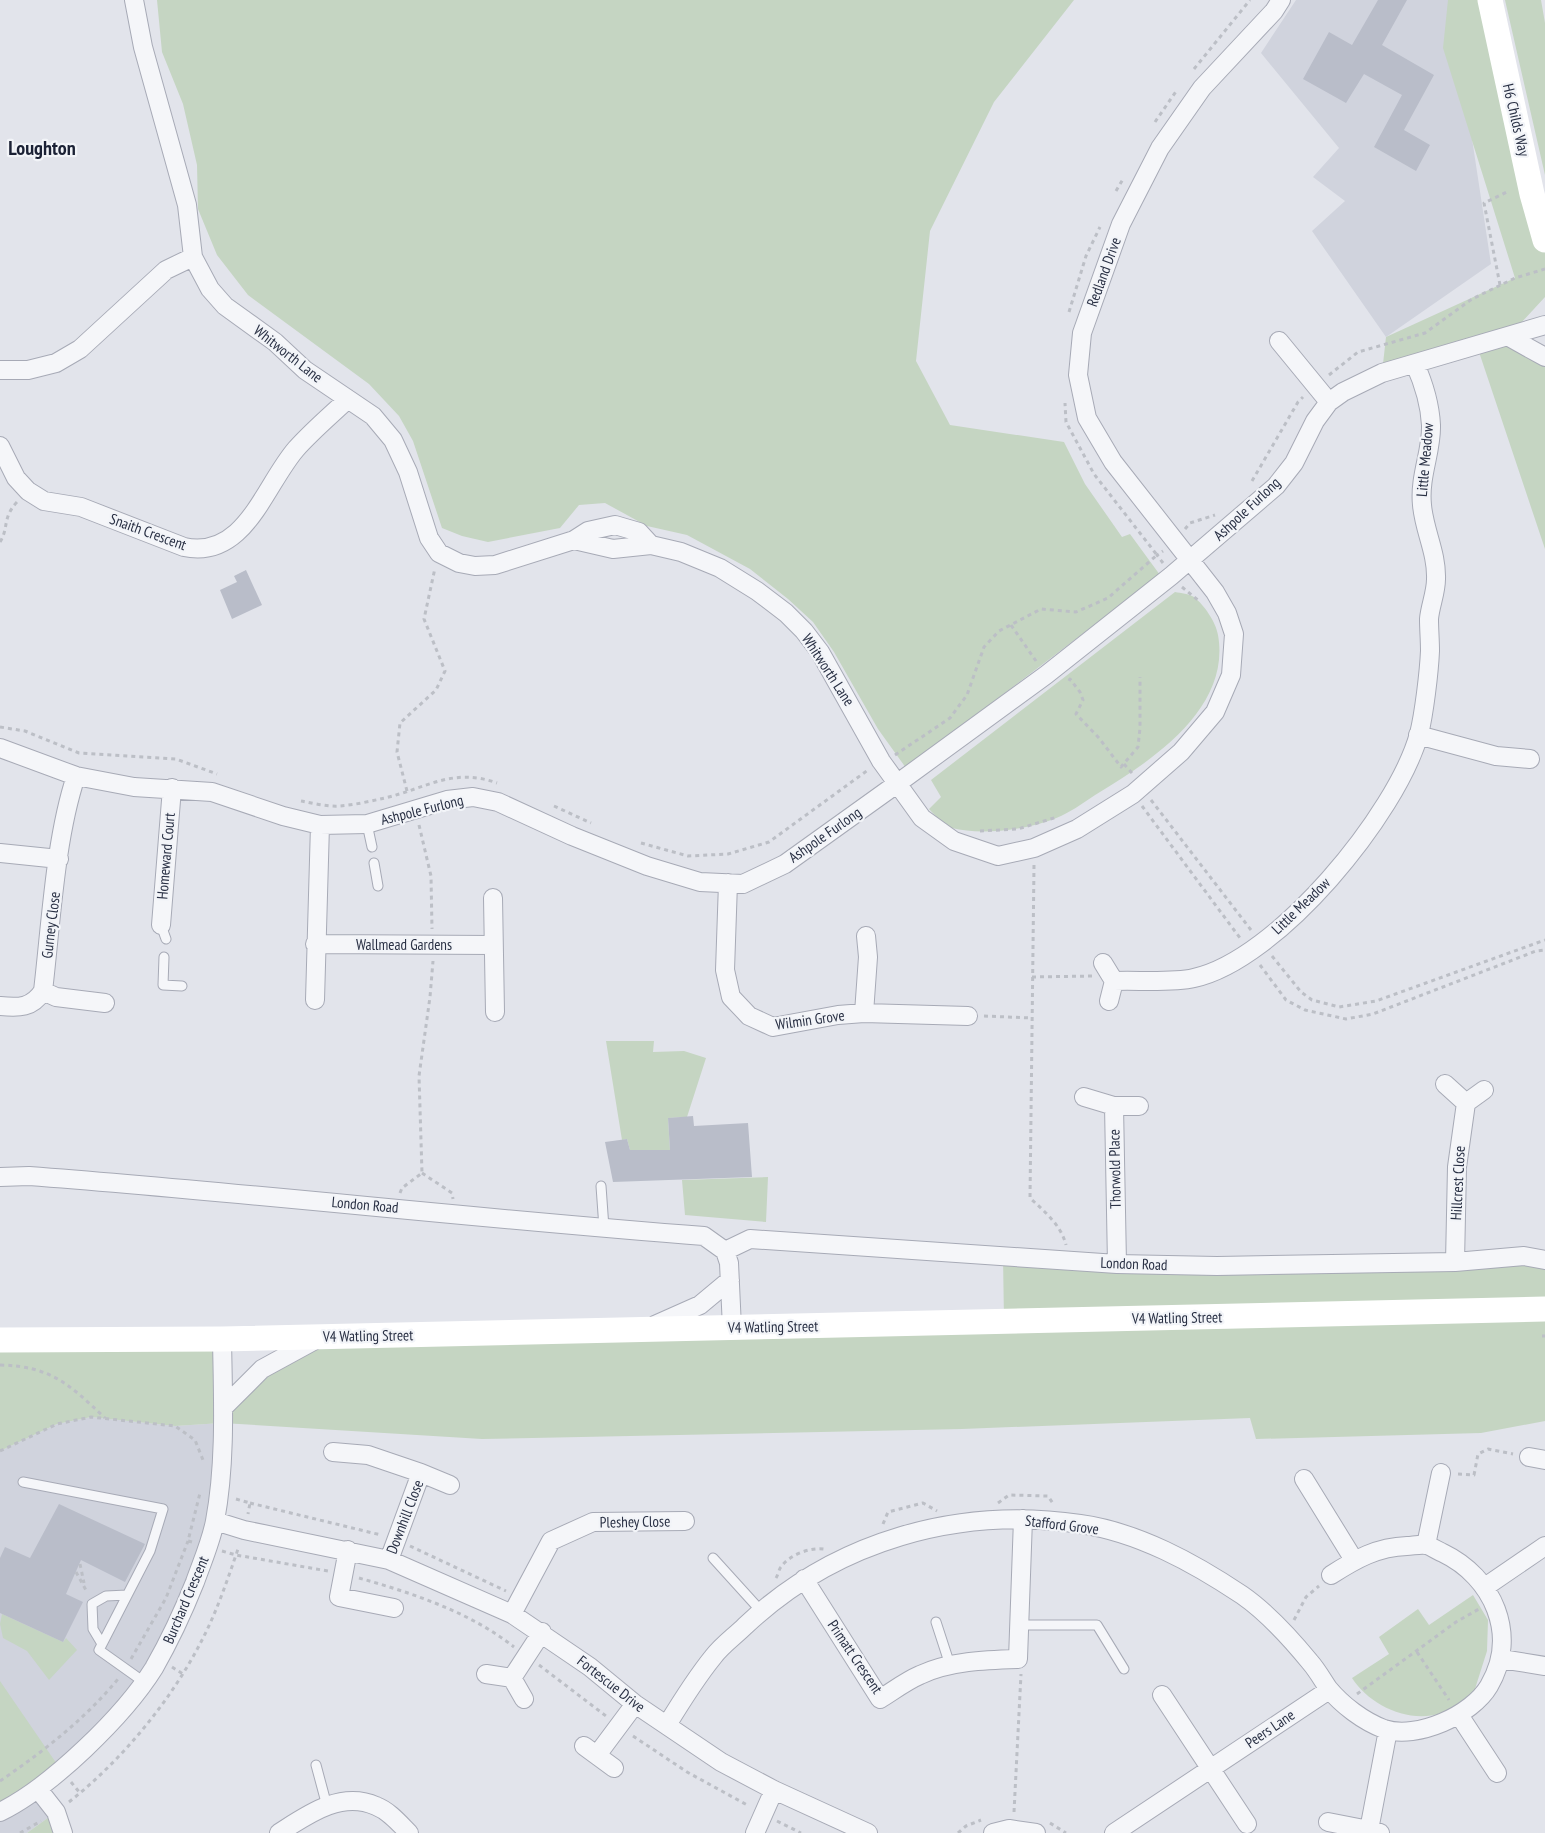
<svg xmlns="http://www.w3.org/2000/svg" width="1545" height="1833" viewBox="0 0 1545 1833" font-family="'PT Sans Narrow',sans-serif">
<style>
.built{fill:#d0d3dd}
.green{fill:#c5d5c2}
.building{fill:#b9bdc9}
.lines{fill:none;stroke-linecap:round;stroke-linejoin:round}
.lane-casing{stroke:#a7aab6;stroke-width:11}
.street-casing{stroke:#a7aab6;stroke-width:20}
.path{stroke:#bcbfc6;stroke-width:3;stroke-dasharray:4 4;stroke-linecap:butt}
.lane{stroke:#f5f6f9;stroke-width:9}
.street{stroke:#f5f6f9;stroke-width:18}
.secondary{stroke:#fff;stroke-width:25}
.labels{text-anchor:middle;stroke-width:4.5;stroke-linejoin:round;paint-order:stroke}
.street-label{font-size:15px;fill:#293044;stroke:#f2f4f8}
.district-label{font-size:20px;font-weight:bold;fill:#1b2135;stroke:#f2f4f8}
</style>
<rect width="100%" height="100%" fill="#e2e4eb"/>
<path class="built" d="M1296,0H1451L1491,264L1386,337L1312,231L1345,201L1313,177L1339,148L1261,53Z
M91,1417L175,1426L222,1423L218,1494L159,1658L38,1788L56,1812L27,1833H0V1451L57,1424Z"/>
<path class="green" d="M157,0H1074L994,102L930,231L916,361L950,425L1064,442L1085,484L1122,537L1130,534L1160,575L906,768L878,729L834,652L813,622L788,599L750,569L687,535L647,526L605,503L579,505L560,528L488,542L462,536L442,528L413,441L399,416L369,384L248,295L217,255L198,209L197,165L183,104L162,52Z
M1448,0H1491L1545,240V297L1509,336L1545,357V549L1477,346L1382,373L1386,337L1515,278L1443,48Z
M1505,0H1541L1545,23V175Z
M1175,592C1181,593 1189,594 1194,597C1204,605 1216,622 1218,635C1231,708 1153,760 1100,792C1087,800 1074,810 1061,816C1033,829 983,836 952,828C944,826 935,815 929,809L941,797L931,780Z
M606,1041H654L653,1052L684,1051L706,1058L687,1117L668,1118L670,1150H630L627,1139L622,1140Z
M768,1177L766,1222L685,1215L682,1180Z
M1003,1257L1545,1260V1421L1481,1433L1256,1439L1250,1418L962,1429L482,1439L222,1423L175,1426L91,1417L57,1424L0,1451V1340L222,1339L223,1407L322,1337L1004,1320Z
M1473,1595L1488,1620L1487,1651L1474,1692C1464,1699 1452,1710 1441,1713C1409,1724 1369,1705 1352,1678L1389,1654L1379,1637L1418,1609L1429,1625Z
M2,1614L63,1642L66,1638L77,1650L49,1680L27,1651L3,1638L0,1624Z
M0,1681L61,1770L0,1806Z
M56,1812L63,1833H27Z"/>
<path class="building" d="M1378,0H1407L1382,45L1434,75L1404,130L1430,145L1416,171L1374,147L1402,95L1364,74L1346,103L1303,79L1329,32L1352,45Z
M246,570L262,605L232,619L220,590L237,582L234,576Z
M693,1116L694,1126L748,1123L752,1177L613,1182L605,1142L627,1139L630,1150H670L668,1118Z
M59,1504L145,1544L125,1582L81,1560L66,1594L83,1602L63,1642L0,1613V1558L5,1547L30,1558Z"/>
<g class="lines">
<g class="lane-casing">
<path id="lane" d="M367,824L372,847
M374,863L378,886
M161,925L166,939
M164,957L163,985L182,986
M601,1186L604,1228
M23,1482L163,1509L150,1551L99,1650L144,1682
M713,1558L761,1611
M936,1622L950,1665
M1019,1625H1097L1124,1669
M102,1644L93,1629L92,1604L106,1596L127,1595
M316,1765L327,1806"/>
</g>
<g class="street-casing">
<path id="street" d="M134,0L143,47L187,205L193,257L210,289L225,306L275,342L305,370L373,416L393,440L408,472L429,538L439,553L459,563L475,566L495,565L574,540L588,531L615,525L639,532L651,545
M1509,337L1545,357
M1279,341L1329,402
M0,370H28L56,363L80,349L166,270L193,257
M0,446L16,478L28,491L44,501L81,507L184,547C245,560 264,486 296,449C312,431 331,415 348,399
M574,540L613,549L651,545L681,552L720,568L757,591L786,613L804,631L820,652L881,761L922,818L954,841L998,856L1034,848L1077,829L1133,794L1181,752L1215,712L1231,675L1234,634L1227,613L1215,592L1113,462L1087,418L1078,375L1082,333L1121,224L1160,148L1202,88L1274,11L1281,0
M1418,735L1496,756L1530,759
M0,748L76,776L134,787L212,792L283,816L320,825L367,824L447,800L473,797L498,802L572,836L647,866L700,882L743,884L785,864L898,783L1046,675L1171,576L1276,486L1294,463L1315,421L1329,402L1343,392L1382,373L1545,325
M0,853L59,859
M728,883L725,970L731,997L749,1016L773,1027L838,1015L864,1013L968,1016
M493,898L495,1012
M161,925L172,788
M315,944L493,945
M1103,963L1114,981L1109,1001
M1114,981C1137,980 1173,983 1194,978C1277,960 1397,814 1419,734C1424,714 1429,673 1430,651C1430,640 1429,629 1429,619C1430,606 1436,593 1436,579C1437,553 1424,530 1422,505C1419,476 1432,451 1431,425C1430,405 1423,382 1415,364
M43,991L56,997L105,1003
M315,1000L320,825
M0,1006C19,1008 32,1008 43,991C51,924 55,839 76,776
M864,1013L868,957L866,936
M1445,1084L1466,1103
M1084,1097L1114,1106L1117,1264
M1466,1103L1484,1090
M1114,1106H1139
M0,1177L29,1176C254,1193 479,1219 704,1236L725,1251L729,1263L732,1328
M725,1251L750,1239L1117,1264L1217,1266L1455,1262L1524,1256L1545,1260
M1455,1262L1457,1167L1466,1103
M655,1325L700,1305L730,1280
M223,1408L262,1369L317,1339
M333,1452L368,1455L421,1473L389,1560
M1529,1457L1545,1460
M421,1473L450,1485
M1304,1479L1354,1560
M215,1521L244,1530L389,1560L512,1614L590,1667L635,1704L721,1762L774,1790L868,1833
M1426,1545L1441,1473
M348,1550L339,1597L394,1608
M804,1579L880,1699C893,1691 906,1681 920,1675C950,1661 986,1660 1018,1659L1023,1519
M1485,1587L1545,1546
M512,1614L551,1541L593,1522L685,1521
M1501,1659L1545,1666
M486,1674L512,1678L524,1699
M512,1678L542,1632
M1162,1695L1247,1824
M1459,1715L1497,1773
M667,1725C681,1702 696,1678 713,1657C722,1645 735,1636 745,1626C835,1541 958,1506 1080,1524C1138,1532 1194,1563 1242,1595C1265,1611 1292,1640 1310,1662C1317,1670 1322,1679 1328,1688C1342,1705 1363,1721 1384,1729C1417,1740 1472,1715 1489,1686C1519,1635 1493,1577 1443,1553C1438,1551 1431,1546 1426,1545C1420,1544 1412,1546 1407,1546C1377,1547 1356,1559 1331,1575
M584,1746L614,1768
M597,1755L635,1704
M38,1789L56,1812L63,1833
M0,1812C51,1787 124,1716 154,1668C170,1640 183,1612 195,1582C202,1562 211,1542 215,1521C226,1462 223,1399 222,1339
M1328,1822L1369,1830
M279,1833C307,1815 341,1790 376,1806C389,1811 399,1823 409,1833
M755,1833L774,1790
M993,1833L1009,1829L1036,1833
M1114,1833L1329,1690
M1380,1833L1369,1830L1388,1730"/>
</g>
<path class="path" d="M1194,69L1250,0
M1155,122L1177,90
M1116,191L1123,179
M1500,285L1484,203L1507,192
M1069,312L1086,256L1100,227
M1329,375L1358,352L1425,333L1472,299L1515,278L1545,269
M1252,481L1298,402L1303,397
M1185,529L1190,523L1215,515
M0,542C9,528 2,518 17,502
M1163,563L1157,555L1163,551
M1182,587L1199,601
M1011,625L1036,661
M1069,681L1070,679L1080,692L1083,700L1076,714L1099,738L1121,767L1138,747L1140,728V677
M0,727L25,731L79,753L176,759L217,774
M895,755L950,718L967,695L984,647L999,631L1041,609L1076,612L1108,598L1157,555L1094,474L1066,422L1065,403
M1124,764L1132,773
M407,791L397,752L400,723L436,690L445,671L424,619L435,568
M1151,800L1251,930
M301,801C313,803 327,807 340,806C354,805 371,801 385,798C427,788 453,767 497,783
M554,806L591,823
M1142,806L1240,938
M419,825L431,876L432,929
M980,831L1018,829L1057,817
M641,843L688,856L728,854L769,842L868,770
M1034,865L1030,1198C1045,1212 1061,1225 1066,1245
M1272,956L1301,992L1312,1000L1339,1007L1376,1001L1545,940
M1260,965L1286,1000L1305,1010L1346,1019L1373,1014L1536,951L1545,950
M1032,977L1092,976
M984,1016L1032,1018
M422,1173L452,1193L453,1199
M400,1193L402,1188L422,1173L419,1076L430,997L433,961
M1542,1336H1545
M0,1365C51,1366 70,1385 105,1418
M0,1451L57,1424L91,1417L175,1426L195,1440L203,1460
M1458,1474L1474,1475L1478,1454L1488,1449L1513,1454
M236,1499L250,1503L248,1514
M250,1503L381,1535
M998,1503L1009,1495L1048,1496L1054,1505
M883,1524L888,1512L923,1503L937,1511
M192,1542L188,1541L200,1493
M410,1546L506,1591
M222,1551L236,1555L239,1546
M80,1564L84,1583
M76,1572L87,1592
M359,1578C412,1593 470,1612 514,1647
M776,1578C778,1575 779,1569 781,1567C789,1555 810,1547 824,1549
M1294,1620L1306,1597L1319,1586
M1417,1652L1449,1700
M131,1659L166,1598L188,1541
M539,1665L606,1716
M172,1667L183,1674
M1357,1694L1456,1622L1479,1609
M633,1736L687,1772L749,1806
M0,1781C44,1751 84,1720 118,1679
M71,1782L80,1793
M69,1802C122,1760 171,1701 202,1640C216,1613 226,1584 236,1555L328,1571
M1014,1812L1021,1674
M777,1821L801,1833
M1050,1823L1066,1833
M20,1833L41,1821
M958,1833L966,1826L981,1820"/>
<use href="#lane" class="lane"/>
<use href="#street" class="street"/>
<path class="secondary" d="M1490,0L1532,194L1545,240
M0,1340L222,1339L1545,1309"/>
</g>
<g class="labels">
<g class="street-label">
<text transform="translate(1516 120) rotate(77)" y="5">H6 Childs Way</text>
<text transform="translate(1104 272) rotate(-70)" y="5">Redland Drive</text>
<text transform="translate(288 354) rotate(38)" y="5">Whitworth Lane</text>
<text transform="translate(1425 460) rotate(-85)" y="5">Little Meadow</text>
<text transform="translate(1247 509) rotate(-43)" y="5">Ashpole Furlong</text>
<text transform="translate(148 532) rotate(20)" y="5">Snaith Crescent</text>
<text transform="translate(828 670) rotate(57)" y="5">Whitworth Lane</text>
<text transform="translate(422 810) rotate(-14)" y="5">Ashpole Furlong</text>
<text transform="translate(825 835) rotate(-35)" y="5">Ashpole Furlong</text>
<text transform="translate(166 856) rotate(-85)" y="5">Homeward Court</text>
<text transform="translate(1301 906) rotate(-44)" y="5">Little Meadow</text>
<text transform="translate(51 925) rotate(-83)" y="5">Gurney Close</text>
<text x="404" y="950">Wallmead Gardens</text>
<text transform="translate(810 1020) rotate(-8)" y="5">Wilmin Grove</text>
<text transform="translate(1115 1169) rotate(-91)" y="5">Thorwold Place</text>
<text transform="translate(1458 1183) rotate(-87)" y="5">Hillcrest Close</text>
<text transform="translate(365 1205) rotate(5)" y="5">London Road</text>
<text transform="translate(1134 1264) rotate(2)" y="5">London Road</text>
<text transform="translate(1177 1318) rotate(-1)" y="5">V4 Watling Street</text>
<text transform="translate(773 1327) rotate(-1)" y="5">V4 Watling Street</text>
<text transform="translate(368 1336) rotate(-1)" y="5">V4 Watling Street</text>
<text transform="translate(405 1517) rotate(-69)" y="5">Downhill Close</text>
<text transform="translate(635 1522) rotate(-1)" y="5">Pleshey Close</text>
<text transform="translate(1062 1525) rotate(7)" y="5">Stafford Grove</text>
<text transform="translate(186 1600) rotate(-67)" y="5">Burchard Crescent</text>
<text transform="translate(855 1657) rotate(56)" y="5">Primatt Crescent</text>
<text transform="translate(611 1684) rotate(38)" y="5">Fortescue Drive</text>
<text transform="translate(1270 1729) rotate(-34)" y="5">Peers Lane</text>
</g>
<g class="district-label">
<text x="42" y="155">Loughton</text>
</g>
</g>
</svg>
